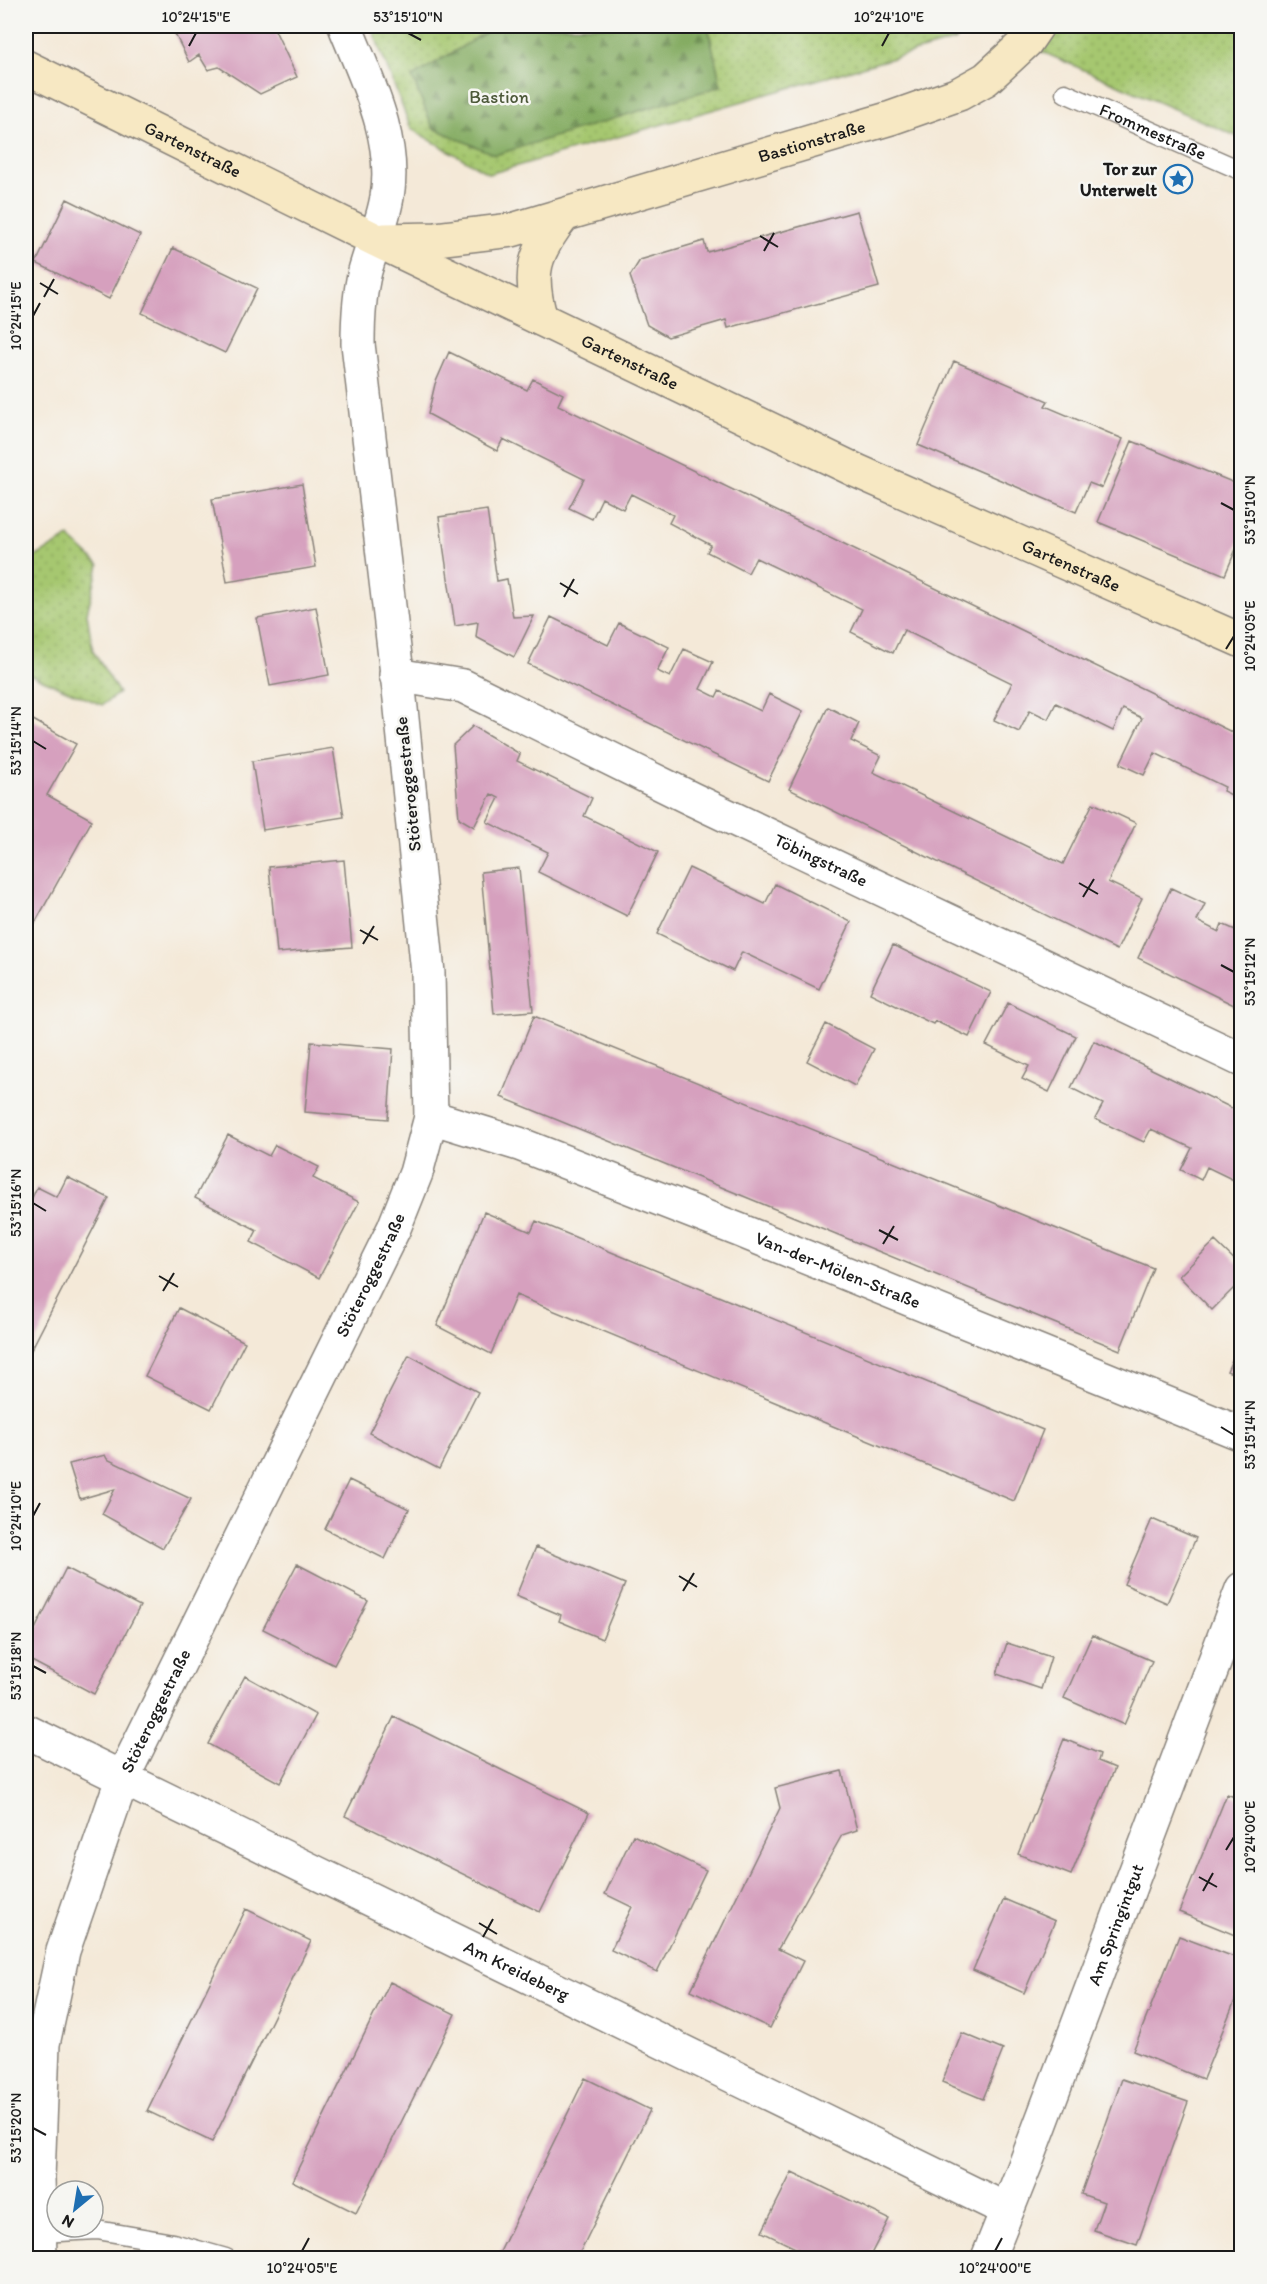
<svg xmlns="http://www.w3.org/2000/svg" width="1267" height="2284" viewBox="0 0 1267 2284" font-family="Itim,sans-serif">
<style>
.grass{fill:url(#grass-dots);stroke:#617246;stroke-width:1.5}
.forest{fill:url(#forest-firs);stroke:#50643f;stroke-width:1.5}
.building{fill:#d6a0be}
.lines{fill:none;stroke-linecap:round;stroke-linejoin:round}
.lane-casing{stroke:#88827a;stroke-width:21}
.street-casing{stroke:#88827a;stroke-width:36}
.secondary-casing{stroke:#88827a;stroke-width:36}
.lane{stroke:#fff;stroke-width:18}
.street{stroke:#fff;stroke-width:33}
.secondary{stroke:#f7e8c3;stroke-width:33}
.ticks{fill:none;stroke:#1c1c1c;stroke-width:2}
.labels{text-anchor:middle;stroke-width:5;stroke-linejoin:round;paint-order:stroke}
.park-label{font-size:18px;fill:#4c5839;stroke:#f6f6f2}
.street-label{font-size:18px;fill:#1c1c1c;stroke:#f6f6f2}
.poi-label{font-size:18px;font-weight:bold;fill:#1c1c1c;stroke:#f6f6f2;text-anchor:end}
.neatline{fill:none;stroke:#1c1c1c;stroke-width:2}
.ticks-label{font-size:15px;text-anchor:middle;fill:#1c1c1c}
</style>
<defs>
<pattern id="grass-dots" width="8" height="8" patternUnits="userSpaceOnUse" patternTransform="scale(1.5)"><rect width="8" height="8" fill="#a6c76f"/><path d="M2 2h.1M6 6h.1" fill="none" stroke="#8eaa60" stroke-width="1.8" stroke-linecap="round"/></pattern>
<pattern id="forest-firs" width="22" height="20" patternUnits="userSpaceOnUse" patternTransform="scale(1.5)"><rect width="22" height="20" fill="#84ac62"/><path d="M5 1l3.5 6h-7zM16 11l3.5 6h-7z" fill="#6b8b50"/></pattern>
</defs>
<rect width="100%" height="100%" fill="#f6f6f2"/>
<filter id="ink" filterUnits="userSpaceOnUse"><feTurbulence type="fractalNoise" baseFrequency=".0167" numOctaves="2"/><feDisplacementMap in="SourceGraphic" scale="12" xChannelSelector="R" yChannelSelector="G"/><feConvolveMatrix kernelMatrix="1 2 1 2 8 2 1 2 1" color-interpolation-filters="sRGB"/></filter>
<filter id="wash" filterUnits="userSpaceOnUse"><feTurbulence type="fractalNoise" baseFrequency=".008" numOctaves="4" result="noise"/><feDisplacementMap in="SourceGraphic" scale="24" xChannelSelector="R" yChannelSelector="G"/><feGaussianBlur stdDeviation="1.35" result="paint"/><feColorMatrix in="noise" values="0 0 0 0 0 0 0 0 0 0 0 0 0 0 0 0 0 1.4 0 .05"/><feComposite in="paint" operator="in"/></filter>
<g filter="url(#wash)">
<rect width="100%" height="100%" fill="#f4e9d8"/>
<path class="grass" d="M371,26H970L956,40L489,174L411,129Z
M1063,26H1241V138L1040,51Z
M69,537L99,565L87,613L93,651L119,693L102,705L26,673V566L28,561Z"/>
<path class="forest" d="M496,26H708L721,86L495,155L433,128L412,77Z"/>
<g id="blocks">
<path class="building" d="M171,26H273L297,77L260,94L219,67L208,70L199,55L189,62Z
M67,199L140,235L109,299L36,263Z
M857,211L879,287L728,328L726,320L668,337L647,325L630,276L640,260L704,241L707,252Z
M173,248L257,288L225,353L142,313Z
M449,352L527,390L533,379L563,394L558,405L1242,737V800L1223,791L1225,787L1155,753L1144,775L1120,764L1142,718L1123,709L1113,731L1056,703L1048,719L1030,710L1019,732L994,720L1012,683L904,630L893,653L851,632L862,609L756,558L748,573L707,552L711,545L669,523L673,515L631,494L623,509L602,498L592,519L569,508L584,479L503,439L497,451L428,414L435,384Z
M954,361L1048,401L1045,406L1123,439L1102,488L1089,483L1076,512L918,445Z
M1132,441L1242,486V535L1225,575L1098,522Z
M302,484L316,567L227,582L212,499Z
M487,510L497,581L507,579L513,617L534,616L514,657L476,637L478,622L455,626L439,517Z
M316,607L329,675L270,686L257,618Z
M551,617L608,645L619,623L669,647L657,671L670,677L684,649L713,662L700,689L716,697L719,691L761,711L769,694L803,711L768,781L528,664Z
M828,707L859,723L851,741L881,756L873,772L1063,864L1093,803L1136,823L1108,882L1142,898L1117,950L789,789Z
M26,716L76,744L47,795L92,820L26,939Z
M473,726L520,754L517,761L592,798L584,816L658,852L627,916L538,872L548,852L487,822L499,798L491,794L474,827L459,818L453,745Z
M333,748L344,817L263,830L252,761Z
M344,860L352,947L277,953L269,867Z
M519,868L533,1011L494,1014L481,872Z
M689,868L765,904L775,884L851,922L819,989L742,952L733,971L657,934Z
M1171,888L1205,904L1197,921L1219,932L1222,924L1242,933L1239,946L1242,948V1009L1138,958Z
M893,945L991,992L969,1037L935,1021L933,1024L870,993Z
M1008,1003L1076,1036L1049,1092L1022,1079L1029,1066L986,1045Z
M534,1016L1153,1268L1120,1350L501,1097Z
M826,1024L874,1049L855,1086L807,1061Z
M1094,1041L1242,1113V1184L1207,1167L1201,1180L1181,1170L1192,1148L1151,1129L1144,1142L1095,1119L1103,1104L1071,1088Z
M311,1042L393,1049L388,1119L305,1112Z
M228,1135L269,1156L275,1145L319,1167L313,1178L359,1202L319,1278L251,1242L257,1230L195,1198Z
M67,1177L109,1198L26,1360V1211L37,1187L57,1197Z
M484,1212L531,1232L536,1221L1043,1430L1014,1501L516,1295L491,1354L437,1326Z
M1215,1241L1242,1267V1280L1212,1310L1179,1276Z
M179,1308L245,1342L211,1409L145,1376Z
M1242,1338V1377L1227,1371Z
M409,1355L478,1392L439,1469L369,1433Z
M105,1455L107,1459L191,1499L163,1548L102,1514L115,1489L80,1499L69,1464Z
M349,1480L409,1509L385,1559L325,1529Z
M1152,1519L1196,1538L1167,1603L1124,1584Z
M536,1547L625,1584L602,1639L559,1621L561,1615L516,1596Z
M297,1564L368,1601L334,1665L263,1629Z
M66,1568L140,1606L94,1694L26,1658V1647Z
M1092,1635L1152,1661L1124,1725L1064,1698Z
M1007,1643L1051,1657L1041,1689L997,1674Z
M245,1676L316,1715L280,1783L208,1744Z
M394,1717L589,1813L540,1912L345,1816Z
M1064,1739L1100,1754L1098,1761L1115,1768L1071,1875L1018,1854Z
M842,1771L857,1830L842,1835L778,1949L803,1961L770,2028L691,1990L780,1808L775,1788Z
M1227,1794L1242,1800V1938L1179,1912Z
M633,1835L706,1870L657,1972L611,1950L632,1907L605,1894Z
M1004,1899L1055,1921L1024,1993L973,1970Z
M246,1909L311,1941L212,2142L147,2111Z
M1179,1936L1242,1960V1983L1203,2079L1133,2051Z
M390,1982L455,2014L356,2213L292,2181Z
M962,2033L1003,2050L983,2099L942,2082Z
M585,2078L650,2110L577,2258H497Z
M1122,2079L1188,2102L1137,2245L1094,2230L1104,2202L1081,2194Z
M792,2172L889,2219L869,2258H816L762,2232Z"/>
</g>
</g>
<g filter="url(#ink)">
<use href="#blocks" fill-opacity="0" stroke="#88827a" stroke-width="1.5"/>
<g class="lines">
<g class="lane-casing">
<g id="lane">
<path id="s1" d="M1065,93L1242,171"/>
<path d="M40,2233L97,2230L173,2243L226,2258"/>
</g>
</g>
<g class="street-casing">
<g id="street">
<path id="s2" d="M396,675L463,686L692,799L1242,1060"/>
<path id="s3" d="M431,1117L519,1144L739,1230L1242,1434"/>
<path id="s4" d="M26,1731L1007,2210"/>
<path id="s5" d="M40,2258L38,2178L43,2044L63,1951L122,1779L394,1228L416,1173L431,1117L428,973L400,699L358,344C358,320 359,295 365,271C372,246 383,222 387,197C397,138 366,79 345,26"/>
<path id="s6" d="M988,2258L1026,2163L1242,1589"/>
</g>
</g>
<g class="secondary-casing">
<g id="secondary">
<path id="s7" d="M26,67L376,240L857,471L1242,641"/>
<path id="s8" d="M384,240L436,239L512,230L891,118L959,94L986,79L1026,42L1037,26"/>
<path d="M541,319C527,273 534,253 563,216"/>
</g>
</g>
<use href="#lane" class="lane"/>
<use href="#street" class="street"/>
<use href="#secondary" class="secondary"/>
</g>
</g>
<path class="ticks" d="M408,33L421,40M189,46L196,33M882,46L889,33M760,236L778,247M764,251L774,233M40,283L58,294M44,297L54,279M33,316L40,303M1221,503L1234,510M560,583L578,594M564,597L574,579M1226,649L1234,636M33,741L46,749M1079,883L1098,894M1083,897L1094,879M360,930L378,940M363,944L374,926M1221,965L1234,972M33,1203L46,1211M879,1230L898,1240M883,1244L894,1226M159,1276L178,1287M163,1291L174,1273M1221,1427L1234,1435M33,1516L40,1503M679,1576L697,1587M683,1591L694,1573M33,1666L46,1673M1226,1850L1234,1837M1199,1877L1217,1887M1203,1891L1213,1873M479,1923L497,1934M483,1937L493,1919M33,2128L46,2135M302,2251L309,2238M995,2251L1002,2238"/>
<defs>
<g id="sight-ring" transform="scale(1.5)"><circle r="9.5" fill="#f6f6f2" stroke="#1f6fb2" stroke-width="1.5"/><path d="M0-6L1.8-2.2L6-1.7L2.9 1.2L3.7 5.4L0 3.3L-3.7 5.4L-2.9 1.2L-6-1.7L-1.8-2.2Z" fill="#1f6fb2"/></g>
</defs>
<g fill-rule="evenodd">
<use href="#sight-ring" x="1178" y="179"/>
</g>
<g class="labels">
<g class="park-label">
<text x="499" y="103">Bastion</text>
</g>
<g class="street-label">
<text dy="6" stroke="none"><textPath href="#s1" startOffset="96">Frommestraße</textPath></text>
<text dy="6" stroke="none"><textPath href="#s8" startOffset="441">Bastionstraße</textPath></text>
<text dy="6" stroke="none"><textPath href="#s7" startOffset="186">Gartenstraße</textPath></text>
<text dy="6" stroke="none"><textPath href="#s7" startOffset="672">Gartenstraße</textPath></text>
<text dy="6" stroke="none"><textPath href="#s7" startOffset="1158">Gartenstraße</textPath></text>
<text transform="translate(408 784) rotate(-96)" y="6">Stöteroggestraße</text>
<text dy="6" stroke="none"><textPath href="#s2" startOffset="466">Töbingstraße</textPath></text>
<text dy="6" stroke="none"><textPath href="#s3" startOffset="435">Van-der-Mölen-Straße</textPath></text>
<text dy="6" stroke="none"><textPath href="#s5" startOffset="1053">Stöteroggestraße</textPath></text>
<text dy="6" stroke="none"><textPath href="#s5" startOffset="567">Stöteroggestraße</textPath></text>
<text dy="6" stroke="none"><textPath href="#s6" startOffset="357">Am Springintgut</textPath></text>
<text dy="6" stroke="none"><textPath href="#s4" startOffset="546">Am Kreideberg</textPath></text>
</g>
<g class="poi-label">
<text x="1157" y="175">Tor zur<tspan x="1157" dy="21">Unterwelt</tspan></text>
</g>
</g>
<rect width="1267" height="2284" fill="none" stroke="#f6f6f2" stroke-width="66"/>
<g transform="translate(75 2209) rotate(210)"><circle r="28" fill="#f6f6f2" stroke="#9f9f9c" stroke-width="1.5"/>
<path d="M0-4.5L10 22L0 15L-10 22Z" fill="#1f6fb2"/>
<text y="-9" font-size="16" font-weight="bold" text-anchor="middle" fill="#1c1c1c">N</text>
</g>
<rect x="33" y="33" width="1201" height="2218" class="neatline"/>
<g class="ticks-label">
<text x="196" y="22">10°24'15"E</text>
<text x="408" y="22">53°15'10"N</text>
<text x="889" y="22">10°24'10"E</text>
<text transform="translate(16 316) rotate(-90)" y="5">10°24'15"E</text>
<text transform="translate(1250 510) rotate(-90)" y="5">53°15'10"N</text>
<text transform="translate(1250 636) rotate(-90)" y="5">10°24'05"E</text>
<text transform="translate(16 741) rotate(-90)" y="5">53°15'14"N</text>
<text transform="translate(1250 972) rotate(-90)" y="5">53°15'12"N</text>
<text transform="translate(16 1203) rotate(-90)" y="5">53°15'16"N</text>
<text transform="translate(1250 1435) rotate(-90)" y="5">53°15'14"N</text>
<text transform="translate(16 1516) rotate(-90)" y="5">10°24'10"E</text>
<text transform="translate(16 1666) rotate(-90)" y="5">53°15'18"N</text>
<text transform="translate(1250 1837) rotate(-90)" y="5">10°24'00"E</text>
<text transform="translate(16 2128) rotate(-90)" y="5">53°15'20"N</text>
<text x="302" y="2273">10°24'05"E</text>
<text x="995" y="2273">10°24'00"E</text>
</g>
</svg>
